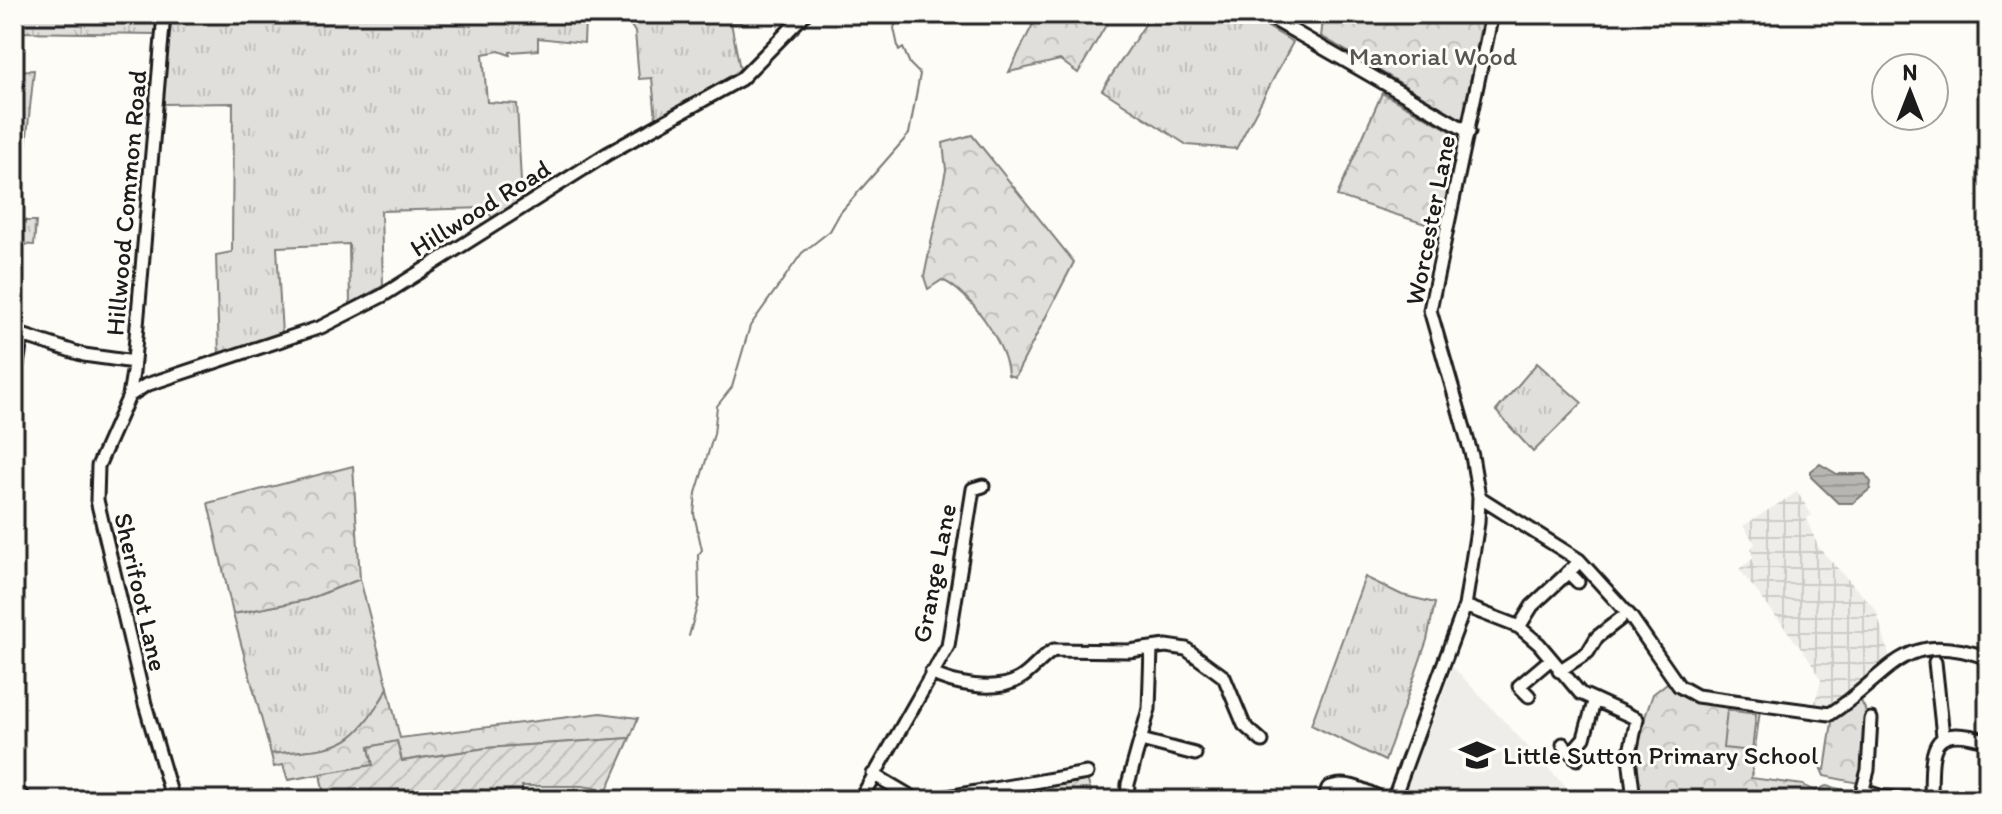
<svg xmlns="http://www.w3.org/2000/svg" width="2002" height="814" viewBox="0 0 2002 814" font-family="Itim,sans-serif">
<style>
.built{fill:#eeede9}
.industrial{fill:url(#industrial-grid)}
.grass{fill:url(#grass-tufts);stroke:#7e7e7c;stroke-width:2}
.forest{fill:url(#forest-crowns);stroke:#7e7e7c;stroke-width:2}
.garden{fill:url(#garden-furrows);stroke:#7e7e7c;stroke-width:2}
.pitch{fill:#e0dfdb;stroke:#7e7e7c;stroke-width:2}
.water{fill:url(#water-rules);stroke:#797876;stroke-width:2}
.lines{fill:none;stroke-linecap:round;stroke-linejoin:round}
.stream{stroke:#797876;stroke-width:2}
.minor-casing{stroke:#1c1c1c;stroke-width:17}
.minor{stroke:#fdfcf7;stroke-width:11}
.labels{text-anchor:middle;stroke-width:6;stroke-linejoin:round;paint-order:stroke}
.park-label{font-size:26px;fill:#575655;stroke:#fdfcf7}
.street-label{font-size:26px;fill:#1c1c1c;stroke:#fdfcf7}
.poi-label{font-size:26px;fill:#1c1c1c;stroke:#fdfcf7;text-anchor:start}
</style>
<defs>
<pattern id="industrial-grid" width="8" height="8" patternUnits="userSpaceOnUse" patternTransform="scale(2)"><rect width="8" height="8" fill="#eeede9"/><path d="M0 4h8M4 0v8" fill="none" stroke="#cccbc7"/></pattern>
<pattern id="grass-tufts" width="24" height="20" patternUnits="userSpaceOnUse" patternTransform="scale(2)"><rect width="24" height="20" fill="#e0dfdb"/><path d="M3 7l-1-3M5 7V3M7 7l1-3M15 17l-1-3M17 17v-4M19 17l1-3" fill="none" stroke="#c0bfbb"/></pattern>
<pattern id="forest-crowns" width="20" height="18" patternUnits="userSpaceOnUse" patternTransform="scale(2)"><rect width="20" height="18" fill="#e0dfdb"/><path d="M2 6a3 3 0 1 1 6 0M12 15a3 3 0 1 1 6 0" fill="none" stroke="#c0bfbb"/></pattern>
<pattern id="garden-furrows" width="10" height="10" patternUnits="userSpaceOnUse" patternTransform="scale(2)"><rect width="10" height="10" fill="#e0dfdb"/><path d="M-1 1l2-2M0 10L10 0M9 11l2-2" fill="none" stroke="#c0bfbb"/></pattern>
<pattern id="water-rules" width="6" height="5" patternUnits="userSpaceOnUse" patternTransform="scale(2)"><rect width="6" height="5" fill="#b7b6b2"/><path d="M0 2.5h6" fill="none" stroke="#9d9c98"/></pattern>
</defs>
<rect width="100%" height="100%" fill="#fdfcf7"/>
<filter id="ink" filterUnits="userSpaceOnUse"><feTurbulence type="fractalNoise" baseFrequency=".0125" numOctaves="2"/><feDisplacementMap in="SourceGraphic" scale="16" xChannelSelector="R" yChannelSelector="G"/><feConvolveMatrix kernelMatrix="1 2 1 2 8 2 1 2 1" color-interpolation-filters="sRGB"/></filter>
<g filter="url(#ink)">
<path class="built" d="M1453,667L1578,800H1417L1405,792Z"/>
<path class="industrial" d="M1797,492L1812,515L1806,519L1819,548L1876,610L1890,658L1825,711L1813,709L1821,680L1807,656L1739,569L1754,558L1751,550L1755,543L1743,526Z"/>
<path class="grass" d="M14,14H158L156,34L14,32Z
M171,14H739L741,22L731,23L740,69L720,86L656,119L652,78L639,79L635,32L628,21L585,20L584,43L538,38V50L510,52V55L499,51L483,54L487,102L517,104L522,202L492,218L486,208L381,211L383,286L350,304L349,244L277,247L282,335L219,357L216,255L232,252L233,103L162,104Z
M1152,14H1246L1293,42L1236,149L1187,145L1102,90Z
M34,70L18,221H36L34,245L14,244V71Z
M1537,363L1582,403L1533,452L1496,411Z
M1365,577L1402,595L1435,603L1427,640L1385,761L1311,725Z
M360,579L388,688C351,752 341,747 271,754L233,614L306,600Z"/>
<path class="forest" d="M1038,14H1096L1109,20L1078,73L1060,60L1009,72Z
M1324,14H1483L1463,120L1321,36Z
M1382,93L1464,138L1441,229L1337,196Z
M972,135L1074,262L1015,377L1008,375C1007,345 970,292 942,280L928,289L924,277L946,170L943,143Z
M353,466L360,579L306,600L233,614L208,503Z
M1671,680L1677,690L1760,710L1751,778L1803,785L1815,791L1826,786L1854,792L1855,800H1643L1635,785L1636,743L1653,694Z
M388,688L400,738L601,713L638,718L630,738L486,748L402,761L397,742L369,747L373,765L288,780L283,765L274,767L271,754C341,747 351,752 388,688Z
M1859,697L1868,715L1862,777L1858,783L1824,776L1821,769L1825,770L1832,722Z"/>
<path class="garden" d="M630,738L607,790L582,786H522L523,800H489L482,790L416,800H325L320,774L373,765L369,747L397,741L402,761L486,748Z
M1086,776L1091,791L1088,800H948Z"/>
<path class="pitch" d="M1727,710L1756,714L1752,751L1723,748Z"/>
<path class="water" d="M1820,464L1837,474H1865L1871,482L1870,489L1853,503H1838L1811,477V471Z"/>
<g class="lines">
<path class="stream" d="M689,636L699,599L698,555L702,550L694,514L696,493L714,434L717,406L732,387L750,326L802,253L830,231L840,213L909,134L920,74L910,64L903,48L899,51L894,28L899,14"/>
<g class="minor-casing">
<path id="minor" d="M164,14L133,372L129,396L98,466L97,500L145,704L173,800
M1264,14L1469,132
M14,382L22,335L84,355L134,362
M129,396L146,385L321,327L382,296L607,154L741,79L805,14
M1479,497L1579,560L1631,617L1679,686L1697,696L1830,714C1892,675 1900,627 1988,658
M1568,572L1578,582
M1465,606L1519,627L1539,644L1580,693L1637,719L1629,757L1634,800
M1519,627L1532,606L1575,566
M1935,662L1943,736
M1559,671L1588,652L1597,637L1620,619
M931,673C952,684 996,693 1019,679C1032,672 1040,658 1054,650L1129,651L1166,646L1186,649L1224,677L1244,725L1262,741
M1529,696L1519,686L1551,659
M1141,740L1195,754
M1563,744L1577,759
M1571,753L1584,738L1594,702
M873,774L917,800H926
M1864,791L1883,797L1935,800
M1931,799C1932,750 1927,722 1988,741
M15,800L20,794L26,800
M860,800L948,646L973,489L983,486
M930,800L1087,773
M1127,800L1128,784L1149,709L1151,649
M1324,800L1328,788C1348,779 1367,792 1385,800
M1393,800L1465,606L1478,523L1479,497L1472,456L1430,310L1492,14
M1860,800L1868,770L1871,719"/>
</g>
<use href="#minor" class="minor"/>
</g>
</g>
<defs>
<g id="school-bare" transform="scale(2.76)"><path d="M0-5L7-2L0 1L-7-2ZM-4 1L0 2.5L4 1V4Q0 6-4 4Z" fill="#1c1c1c" stroke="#fdfcf7" stroke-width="2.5" paint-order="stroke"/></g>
</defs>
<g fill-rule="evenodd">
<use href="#school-bare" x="1477" y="755"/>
</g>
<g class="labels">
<g class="park-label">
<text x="1433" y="65">Manorial Wood</text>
</g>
<g class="street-label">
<text transform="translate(126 203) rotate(-85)" y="9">Hillwood Common Road</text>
<text transform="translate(480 208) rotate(-32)" y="9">Hillwood Road</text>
<text transform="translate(1430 220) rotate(-79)" y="9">Worcester Lane</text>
<text transform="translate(934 573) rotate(-79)" y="9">Grange Lane</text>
<text transform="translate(141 592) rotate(77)" y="9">Sherifoot Lane</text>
</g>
<g class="poi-label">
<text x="1503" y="764">Little Sutton Primary School</text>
</g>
</g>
<rect width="2002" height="814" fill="none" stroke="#fdfcf7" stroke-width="48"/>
<rect x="24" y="24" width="1954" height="766" fill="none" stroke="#1c1c1c" stroke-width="3" filter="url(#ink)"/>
<g transform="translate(1910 92)"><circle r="38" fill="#fdfcf7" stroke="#a3a29f" stroke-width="2"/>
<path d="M0-6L14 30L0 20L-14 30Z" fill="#1c1c1c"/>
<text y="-12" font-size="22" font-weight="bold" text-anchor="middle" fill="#1c1c1c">N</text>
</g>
</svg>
